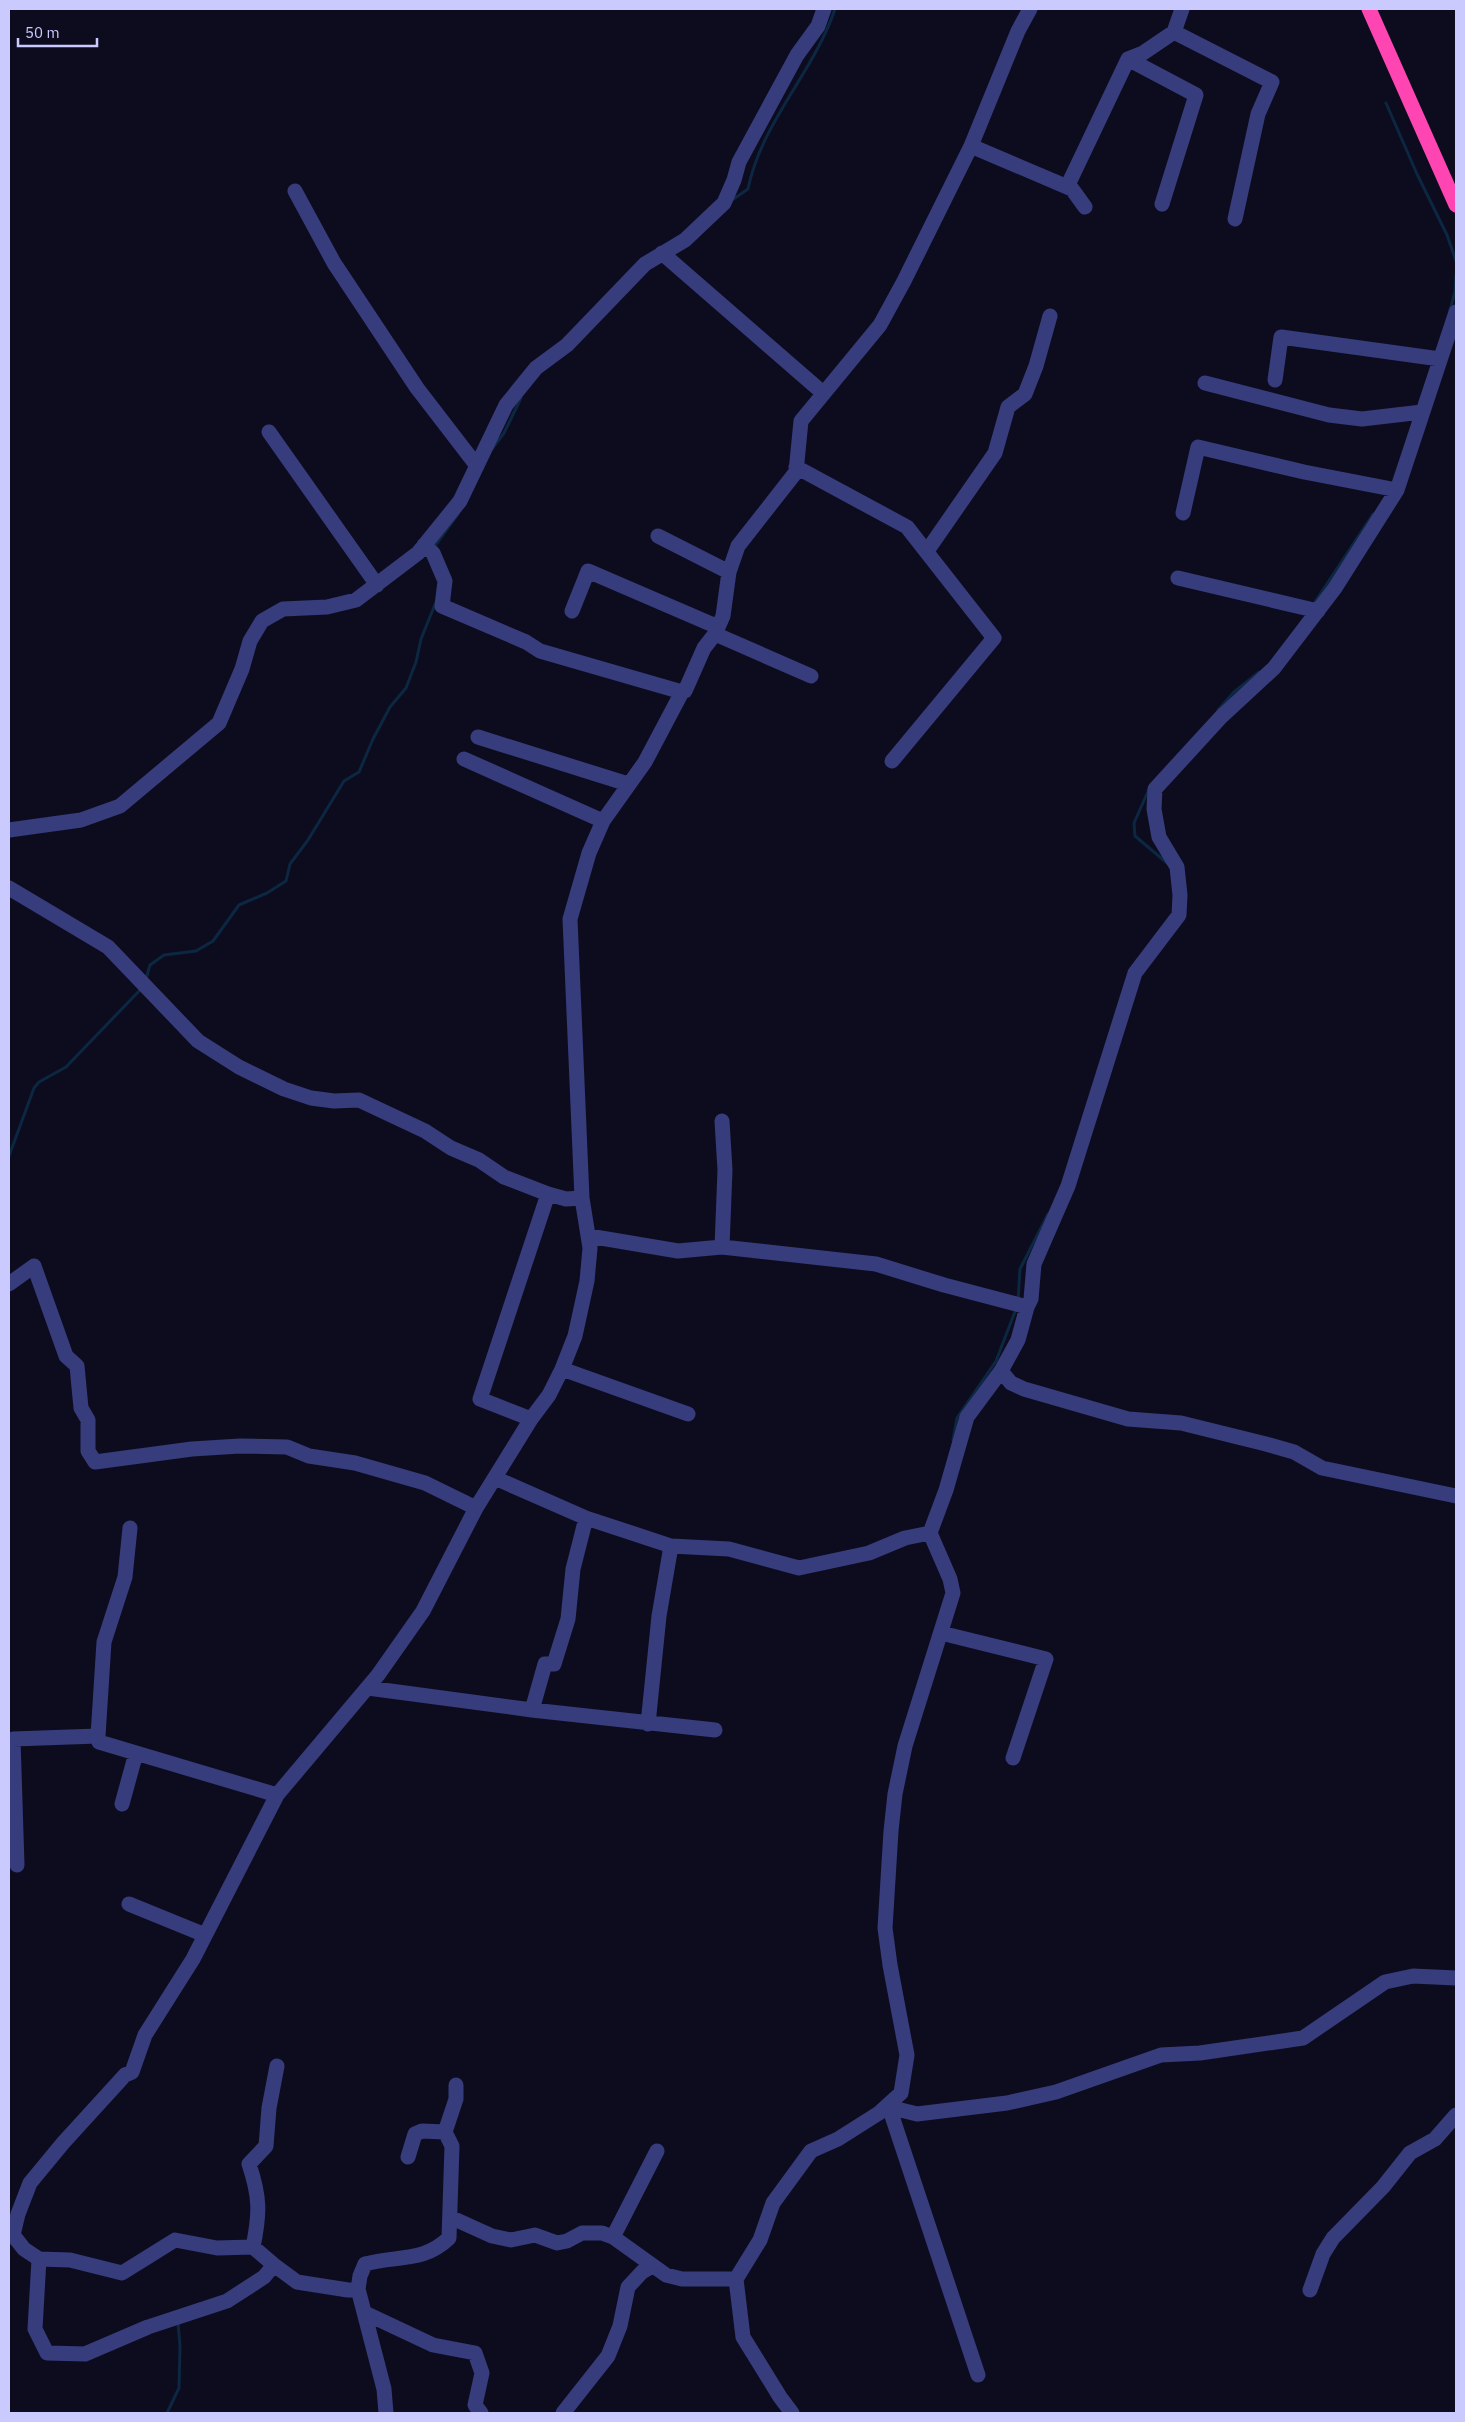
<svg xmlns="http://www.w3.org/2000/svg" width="1465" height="2422" viewBox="0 0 1465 2422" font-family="'IBM Plex Sans',sans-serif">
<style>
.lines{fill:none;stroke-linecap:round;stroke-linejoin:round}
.stream{stroke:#0c2742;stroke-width:3}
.minor{stroke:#373c7d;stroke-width:15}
.highway{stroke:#fe45b2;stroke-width:15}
</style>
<rect width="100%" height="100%" fill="#0d0c1e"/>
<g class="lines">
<path class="stream" d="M1386,103L1417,174L1447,235L1456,261
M732,200L748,189C761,123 814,72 835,9
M1450,310L1455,292L1456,275
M492,449L504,433L521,398
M434,547L458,514
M1313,605L1373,514
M1218,710L1234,692L1259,672
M1149,789L1134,823L1135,836L1167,863
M146,979L150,965L164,955L196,951L213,941L239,905L267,893L286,881L290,864L308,840L344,781L359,772L373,739L390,707L406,688L416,662L421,639L436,602
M9,1156L34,1088L39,1082L66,1067L141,989
M1018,1301L1020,1269L1048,1214
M953,1440L957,1418L996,1361L1016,1309
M167,2413L179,2388L180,2346L178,2323"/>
<path class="minor" d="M1174,32L1272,82L1258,114L1235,219
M1128,59L1196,95L1162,204
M971,146L1072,189L1085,207
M1067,187L1128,59L1143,53L1174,32L1182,9
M295,191L334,263L417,388L477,466
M662,253L823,393
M1275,380L1281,337L1440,359
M1205,383L1329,415L1362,419L1422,412
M269,432L377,585
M796,467L907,527L994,638L892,761
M1183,513L1198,447L1304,472L1397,490
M658,536L729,572
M424,545L433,553L445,581L442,606L526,642L540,651L682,692
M927,551L995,453L1008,407L1025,394L1036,366L1050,316
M1178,578L1318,611
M572,611L588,571L718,627
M715,634L811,676
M478,737L628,784
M464,759L603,821
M9,830L81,820L120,806L219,723L242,669L250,641L262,621L283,609L327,607L356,600L418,553L460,501L506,405L536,368L567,345L645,264L685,240L724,203L734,180L739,162L797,55L818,26L824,9
M9,888L108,947L198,1041L239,1067L284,1089L311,1098L334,1101L359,1100L425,1131L451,1148L479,1160L504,1177L548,1194L566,1199L582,1198
M722,1121L725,1170L722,1247
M589,1236L678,1251L722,1247L876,1264L944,1285L1027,1307
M9,1284L34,1266L66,1356L77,1366L81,1408L88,1420V1451L95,1462L192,1449L240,1446L287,1447L309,1456L355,1463L425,1483L476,1508
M562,1369L688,1414
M1001,1371L1011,1383L1024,1389L1128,1419L1181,1423L1266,1444L1294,1452L1322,1468L1456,1496
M531,1419L480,1399L548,1194
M495,1478L586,1518L671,1546L729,1549L799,1568L869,1553L905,1538L930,1533
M941,1633L1046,1659L1013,1758
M368,1688L532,1710L715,1730
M532,1710L545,1664H554L568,1619L573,1569L586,1518
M648,1724L659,1616L671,1546
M98,1736L104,1642L125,1577L130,1528
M122,1804L136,1753
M17,1865L13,1739L98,1736L99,1742L277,1795
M129,1904L205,1935
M889,2107L917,2114L1007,2103L1056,2092L1161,2055L1200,2053L1303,2038L1385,1982L1413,1976L1456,1978
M889,2107L978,2375
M445,2132L456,2099V2085
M450,2217L492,2236L511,2240L535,2235L557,2243L567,2241L582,2233H602L613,2237L666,2275L682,2279H736
M613,2237L657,2151
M39,2259L70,2260L122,2273L175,2240L217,2248L253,2247
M274,2265L253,2247C260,2213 260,2197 249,2164L266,2146L269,2108L277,2066
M358,2289L348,2290L297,2282L274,2265L264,2277L227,2301L148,2327L85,2354L47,2353L35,2329L39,2259L24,2249L13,2235L18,2214L30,2183L63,2143L125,2075L132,2072L145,2035L193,1959L277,1795L378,1675L423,1611L476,1508L531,1419L549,1395L562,1369L575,1336L587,1281L590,1248L582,1198L570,919L589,853L603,821L645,762L682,692L685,691L704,648L715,634L723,616L729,572L738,546L796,472L801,421L880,325L904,281L971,146L1018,31L1030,9
M1310,2290L1323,2254L1333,2238L1383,2187L1410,2153L1435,2139L1456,2115
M365,2313L433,2345L475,2353L482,2373L475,2405L481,2413
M386,2413L384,2389L358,2289L360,2276L365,2264C397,2255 423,2263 449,2238L452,2146L445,2132L422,2131L415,2134L408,2157
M563,2413L608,2356L620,2326L628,2287L642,2272L652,2266
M792,2413L780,2397L743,2337L736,2279L760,2240L773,2203L811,2151L838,2139L879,2113L901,2093L907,2055L890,1965L885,1928L891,1831L895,1794L905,1746L953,1593L950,1579L930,1533L946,1490L967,1417L1001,1371L1018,1340L1027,1307L1031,1299L1034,1264L1068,1186L1135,973L1179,915L1180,895L1177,867L1159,837L1154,809L1155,789L1221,717L1274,668L1335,588L1397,490L1456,312"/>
<path class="highway" d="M1369,9L1456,205"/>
</g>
<rect width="1465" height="2422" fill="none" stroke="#cacaff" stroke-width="20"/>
<path d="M18 38v8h79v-8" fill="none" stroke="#cacaff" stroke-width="2.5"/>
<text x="25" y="38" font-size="15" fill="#cacaff" stroke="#0d0c1e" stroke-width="4" paint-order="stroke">50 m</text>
</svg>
